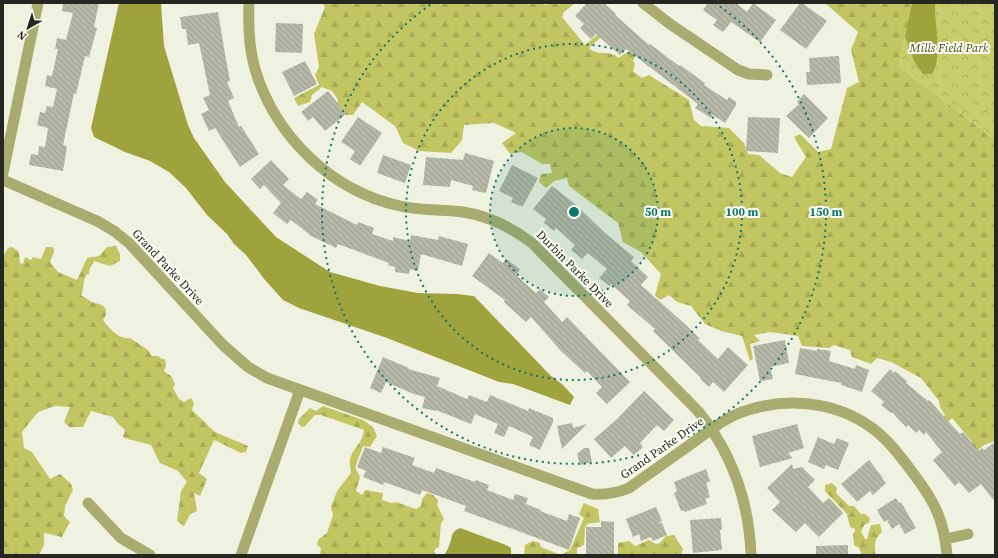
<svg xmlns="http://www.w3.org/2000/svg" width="998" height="558" viewBox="0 0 998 558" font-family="'Source Serif 4',serif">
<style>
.forest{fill:url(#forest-firs)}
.park{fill:url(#park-crowns)}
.water{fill:#9ea33e}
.building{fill:url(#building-back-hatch)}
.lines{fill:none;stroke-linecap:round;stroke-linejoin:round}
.minor{stroke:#a8ac6f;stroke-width:11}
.ring{fill:none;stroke:#0f766e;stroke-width:2;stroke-dasharray:2 4}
.labels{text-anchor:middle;stroke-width:4;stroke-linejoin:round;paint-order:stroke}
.park-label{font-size:12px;font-style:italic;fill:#494b21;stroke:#fefff4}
.street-label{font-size:12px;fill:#262720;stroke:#fefff4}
.centre{fill:#0f766e;stroke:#fefff4;stroke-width:2}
.ring-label{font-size:12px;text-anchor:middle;font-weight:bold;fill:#0f766e;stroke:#fefff4;stroke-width:4;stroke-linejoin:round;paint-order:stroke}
</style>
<defs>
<pattern id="forest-firs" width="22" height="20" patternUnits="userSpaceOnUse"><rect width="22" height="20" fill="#c1c662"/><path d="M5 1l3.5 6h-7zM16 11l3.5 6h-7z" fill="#a6aa55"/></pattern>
<pattern id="park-crowns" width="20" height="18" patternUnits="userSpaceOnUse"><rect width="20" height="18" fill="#c8cd6b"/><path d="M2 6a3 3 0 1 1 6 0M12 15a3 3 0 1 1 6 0" fill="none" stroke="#acb05c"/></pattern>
<pattern id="building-back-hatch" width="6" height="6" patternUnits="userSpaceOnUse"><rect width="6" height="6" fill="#b6b8a7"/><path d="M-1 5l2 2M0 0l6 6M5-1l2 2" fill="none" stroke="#9c9e8f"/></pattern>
</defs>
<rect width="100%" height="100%" fill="#f0f2e1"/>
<path class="forest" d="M323,3H537L546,5L549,3H575L564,12L562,17L585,45L613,22V26L589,48C598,57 609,49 619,58C624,53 630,52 636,48V54L633,61L635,64L633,71L642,78L649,75L689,100L694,120L701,126L729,128L744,143L748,154L759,155L780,173L792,177L806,157L794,137L800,134L818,152L831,149L847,88L859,82L851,50L858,32L825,3H912L899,66L995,140V441L984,445L965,461L961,455L973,443L952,418L940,429L935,425L945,415L940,407L939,401L921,378L891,362L877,358L871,364L852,357L850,350L834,345L829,348L802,346L798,336L770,332L754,335L760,341L750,344L753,359L750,361L742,336L721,331L705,324L691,306L677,302L669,295L660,300L655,295L661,274L641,252L623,242L618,223L569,186L567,178L554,181L546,188L539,182L541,174L552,173L550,164H542L522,152L510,154L502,143L516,133L494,123L464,125L462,140L451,153L419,151L403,143L395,126L362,102L353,115H346L337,103L338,100L332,91L322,87L312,95L310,102L298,106L294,98L319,85L315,75L319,67L314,34L325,7Z
M116,246L120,254V261L110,266L94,261L90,268L89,274L86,275C83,282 84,288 81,295L92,302L102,305L106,309V315L103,320C109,328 119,340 130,338L148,350L152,356H158L162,359H165L166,366L164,371L171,376L175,384L173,388L179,399L184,402L191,398L194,403L192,410L215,432L248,446L246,452L241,453L214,440L199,473L207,479L200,496L194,493L197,511L190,514L184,526L177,521L181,491L187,482L178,471L160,463L151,445L128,439L123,437L125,430L118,424L113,417L91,411L83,427H69L64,422L70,407L55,406L38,412L22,432L24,448L32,452L50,479L60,474L71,484L73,490L65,506L64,516L70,522L62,537L44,533V545L39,555H3V256L8,248L12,247L19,252L20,263L23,264L25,257L31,260L33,257L41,259L46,247H53L54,252L50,262L58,272L77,280L87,258L99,256L107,247Z
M323,406L363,420L373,427L377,436L370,447L363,446L355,467L360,477L356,491L362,495L365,490L383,493L382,500L392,503L396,502L416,509L421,506L422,499L427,493L433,495L438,500L437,505L444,519L441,523L439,547L435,549L434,552L437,555H318L320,554L321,548L317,545L318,540L327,533L333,515L331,507L337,491L351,473C351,469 349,464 350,460C352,448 363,443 364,430L321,415H315L305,426L302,427L298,423L299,419L310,408L316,411Z
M832,483L837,488L836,493L849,506H854L861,514H865L870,518L869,523L865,524L861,531L865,539H867L871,525L880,524L882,532C874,539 874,545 876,555H862L859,548L854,545L853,534L855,531V529L850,527L847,514L825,491V485Z
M584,503L598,509L600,522L587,524L585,528L584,545L577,548V555H524L525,545L533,541L540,543L541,547L561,555L570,550L584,518L579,514Z
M674,535L683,549L681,555H618V543L629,541L635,546L649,540L656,544L660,543L666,536Z"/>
<path class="park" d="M912,3H995V140L899,66Z"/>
<path class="water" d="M119,3H161L164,46L188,125L194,138L225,182L276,237L330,272L380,286L418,293L457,294L474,296L550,375L563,385L574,397L570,405L513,384L499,382L387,338L299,308L283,300L265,280L246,255L234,244L227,234L207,215L186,188L169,172L150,161L125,152L94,137L91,128Z
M912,3H935C934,22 943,58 932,74H923L914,61L905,36Z
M460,528L506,545L511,548V555H444C446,552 448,549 449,546C453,537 450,532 460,528Z"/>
<path class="building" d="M63,3H99L94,27L97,28L89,57L85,56L76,94L74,93L63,145L67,146L63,171L29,165L31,154L38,155L39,146L45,147L48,128L37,125L40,112L45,113L47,106L53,107L57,89L45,86L47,75L52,76L58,49H55L57,38L66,40L73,13L62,11Z
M587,3H604L616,14L615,15L649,45L650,44L679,66L680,65L705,83L704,85L727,100L729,97L736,102V105L725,123L713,115L711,118L695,108L698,104L626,49L620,55L596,34L591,39L580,28L584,24L575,16Z
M708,3H736L747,12L753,3L776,20L760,42L731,22L723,32L713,25L717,20L703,10Z
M800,3H802L827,21L806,49L780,30Z
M218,12L224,48L230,81L227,82L234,98L228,101L239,127L241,126L259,154L240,167L215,128L209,131L201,114L209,110L203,98L210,95L199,43L188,45L186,29H182L180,17Z
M276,23L303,24L302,53L275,52Z
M839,56L841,83L807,85L806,72H810L809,58Z
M305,61L317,84L294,96L282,72Z
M328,91L346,114L325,131L313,117L308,121L301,112Z
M804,94L828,118L809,138L786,116L799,104L797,102Z
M358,117L382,133L360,166L350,159L355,151L341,142Z
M748,117L780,118L778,153L746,151Z
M465,153L494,161L486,193L472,190L473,186L451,180L450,187L423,185L426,157L463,160Z
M383,155L411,165L405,183L377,173Z
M271,160L289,179L283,185L301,199L307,192L318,200L315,204L357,225L358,222L374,228L372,234L393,241V237L410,241L411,235L438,240L439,236L468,244L462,266L421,254L418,271L410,269L409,274L395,272V267L388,265L389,263L338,244L336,248L309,235V234L291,220L287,224L273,213L281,203L264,185L260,189L251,179Z
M512,165L538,178L523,206H520L511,202L513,198L499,191Z
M552,186L575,204L605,233L634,257L631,261L648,277L641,285L687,326L700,339L698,340L718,359L728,347L748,365L724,392L713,382L709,387L700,379L701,378L653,331L655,329L627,305L630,301L611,284L610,286L599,278L607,269L588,253L582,259L571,250L575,245L556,228L554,231L544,223L546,219L533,209Z
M489,253L503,263L506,259L520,269L516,275L536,293L540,289L549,297L544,302L562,322L567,317L630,382L607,404L596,393L602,387L587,371L585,373L561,351L531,317L526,322L504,302L505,300L472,276Z
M785,340L789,363L770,367L773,379L760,381L753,346Z
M800,348L817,351V349L831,351L829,361L855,369L856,365L869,370L862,392L841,385V383L795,374Z
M383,357L409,368L408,369L440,378L437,386L467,399L469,395L487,402L490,395L528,411L529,408L553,418V422L540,450L529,445L533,437L509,426L504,437L494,433L498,424L475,414L471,424L436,410V411L422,408L425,397L414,394L386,382L381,393L370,388Z
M890,369L894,373L895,371L907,381L906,383L928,401L929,400L960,434L963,432L979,451L982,448L984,450L995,442V502L981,484L969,493L959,482L955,486L933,460L942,452L926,432L924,435L919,430L916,433L908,425L906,427L892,412L891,413L881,405L884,402L871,391Z
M644,391L674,420L664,431L657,425L640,443L643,447L634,455L625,446L611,458L594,439L617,419Z
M572,423L573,428L587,424L562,449L557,426Z
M797,424L804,448L788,453L793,458L760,467L752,436Z
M818,437L834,444L837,438L849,443L838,470L826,465L824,469L808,462Z
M365,447L381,453L383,447L415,458L412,465L434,473L436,468L475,482L476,480L489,485L487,490L513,500L515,494L528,498L526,504L541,510L540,511L567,521L569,514L580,518L569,550L464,511L466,506L422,490L420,495L384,482L383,485L363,477L366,471L357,467Z
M584,448H589L592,462L580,465L577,454Z
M869,460L883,478L882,479L886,483L873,495L870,491L857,502L841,484Z
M792,464L793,469L802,467L815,480L808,487L823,503L829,498L843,513L819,537L805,523L796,532L772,510L780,502L767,488Z
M706,469L710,481L706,483L709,492H708L710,497L705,499L707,504L685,512L684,510L681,511L674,493L677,491L674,482Z
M896,498L899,503L901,502L916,528L905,534L899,524L892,529L887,520L884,522L877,510Z
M656,507L662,521L658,523H662L667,535L653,541L651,537L641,541L639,534L633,537L626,519Z
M721,518L722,529L720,530L722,550L693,553L690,520Z
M601,521L614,522V555H586V527H601Z
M848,545V555H816V546Z"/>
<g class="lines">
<path class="minor" d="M249,3C248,25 249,48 255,69C275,136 331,191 400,206C421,211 442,209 463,212C489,216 511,227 532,243L698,411C732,453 749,500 751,555
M643,3L670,24L738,70L749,74L767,75
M3,173L38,3
M3,180L97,221L114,231L129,243L223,345L248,367L267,378L592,494C606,495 617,493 629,488C650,473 671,458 691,444C709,431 727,416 748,410C796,395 850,404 886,440C896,450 904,461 913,473C934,501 944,519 947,555
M88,503L121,538L150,555
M946,539L968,534
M241,555L300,390"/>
</g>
<circle cx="574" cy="212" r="84" fill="#0f766e" fill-opacity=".12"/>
<g class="ring">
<circle cx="574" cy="212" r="84"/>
<circle cx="574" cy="212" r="168"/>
<path d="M715 3A252 252 0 1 1 433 3"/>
</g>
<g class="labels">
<g class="park-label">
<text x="949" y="52">Mills Field Park</text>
</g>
<g class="street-label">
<text transform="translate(168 267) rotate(47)" y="4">Grand Parke Drive</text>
<text transform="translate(575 269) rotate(45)" y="4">Durbin Parke Drive</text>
<text transform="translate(662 448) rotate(-35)" y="4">Grand Parke Drive</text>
</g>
</g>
<circle cx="574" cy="212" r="6" class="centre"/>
<g class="ring-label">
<text x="658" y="216">50 m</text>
<text x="742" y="216">100 m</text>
<text x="826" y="216">150 m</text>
</g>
<rect width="998" height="558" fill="none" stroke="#262720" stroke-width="8"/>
<g transform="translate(28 28) rotate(219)" stroke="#fefff4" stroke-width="3" paint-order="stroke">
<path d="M0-3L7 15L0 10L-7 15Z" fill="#262720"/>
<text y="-6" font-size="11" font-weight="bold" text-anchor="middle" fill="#262720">N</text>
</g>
</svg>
